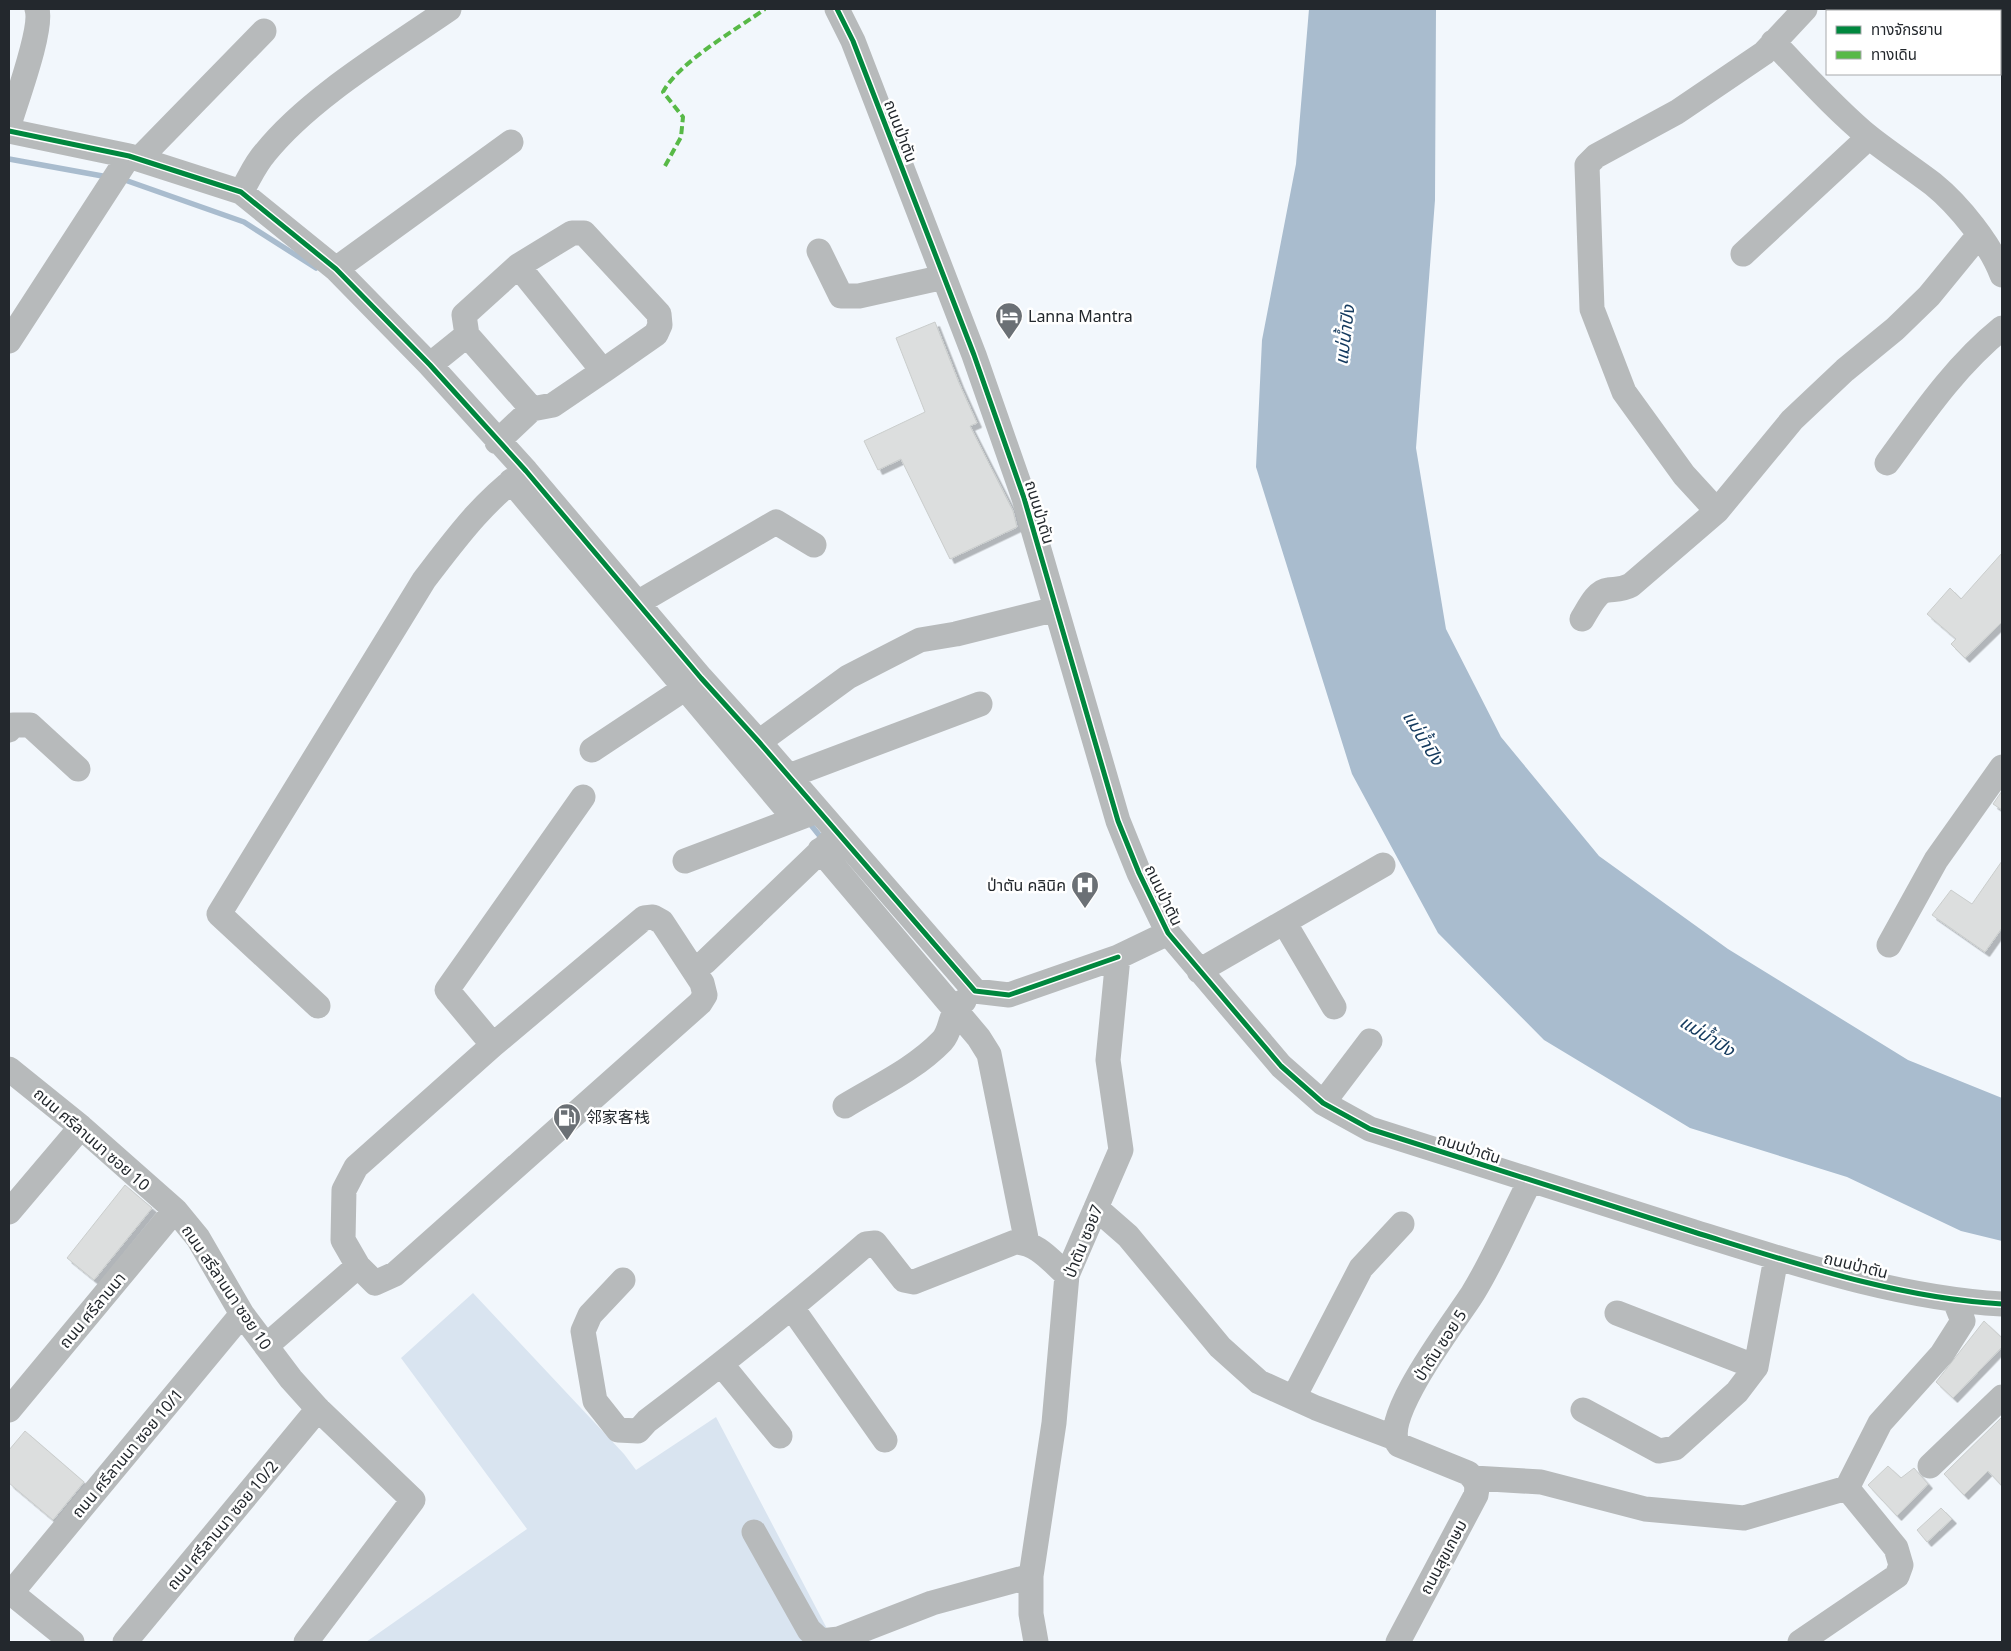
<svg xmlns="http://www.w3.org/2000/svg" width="2011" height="1651" viewBox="0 0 2011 1651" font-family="'Noto Sans','Noto Sans SC','Noto Sans Thai',sans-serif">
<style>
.green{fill:#d9e4f0}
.water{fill:#a9bcce}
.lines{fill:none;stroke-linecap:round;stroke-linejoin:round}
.stream{stroke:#a9bcce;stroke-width:5.5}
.building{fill:#dcdede;stroke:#cacdcc;filter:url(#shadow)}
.minor{stroke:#b7babb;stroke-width:25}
.quiet{stroke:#58b947;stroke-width:4;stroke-dasharray:8 4;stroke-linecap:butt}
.cycleway-casing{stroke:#fff;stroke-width:8}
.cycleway{stroke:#00873e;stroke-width:5}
.labels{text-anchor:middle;stroke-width:5;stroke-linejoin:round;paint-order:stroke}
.street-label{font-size:16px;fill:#23282d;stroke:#fff}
.poi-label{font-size:16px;fill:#23282d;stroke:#fff;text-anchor:start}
.water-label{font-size:18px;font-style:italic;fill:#13395d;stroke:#fff}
</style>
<defs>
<filter id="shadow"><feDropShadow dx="4.5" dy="4.5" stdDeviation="0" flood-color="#0004"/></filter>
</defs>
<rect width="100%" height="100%" fill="#f2f7fc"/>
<path class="green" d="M473,1293L624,1454L636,1470L716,1417L834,1642H366L527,1529L401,1358Z"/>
<path class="water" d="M1309,9H1436L1435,200L1416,448L1446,629L1501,737L1599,856L1728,949L1908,1060L2002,1098V1241L1961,1231L1847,1177L1690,1128L1544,1040L1438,933L1352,774L1256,467L1262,340L1296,164Z"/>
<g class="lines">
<path class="stream" d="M9,159L108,177
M122,179L244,222L316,268
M807,820L823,840"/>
</g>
<path class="building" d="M935,322L959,383L977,423L970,426L1013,511L1017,527L950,559L901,459L878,470L864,441L925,412L896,338Z
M2002,553V622L1965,658L1951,644L1956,639L1927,614L1950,588L1961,599Z
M2002,791V810L1993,804Z
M2002,861V928L1985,952L1932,915L1951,890L1972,904Z
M125,1185L152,1208L94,1280L67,1258Z
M1984,1321L2002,1338V1347L1953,1398L1936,1382Z
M2002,1417V1486L1988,1471L1964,1495L1944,1474Z
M25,1431L84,1482L53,1520L9,1483V1450Z
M1888,1466L1901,1478L1914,1468L1928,1484L1897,1516L1868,1485Z
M1941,1508L1952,1519L1927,1542L1917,1530Z"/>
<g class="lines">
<path class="minor" d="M837,9L853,41L974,355L1024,498L1118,821L1139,873L1168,933L1281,1066L1323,1103L1370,1129C1478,1164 1586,1198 1694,1232C1794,1263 1897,1298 2002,1304
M1773,42C1804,74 1834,108 1869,137C1889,153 1912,168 1933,184C1959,205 1991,245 2002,275
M9,125C16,101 43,29 37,9
M9,131L129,156L241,192L336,269L430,365L526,471L701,678L759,742L975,991L1009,995L1118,957
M139,159L264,31
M241,192C249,179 255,164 265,153C310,97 390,50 449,9
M819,251L841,296H859L944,277
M1743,254L1869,137
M518,266L572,233H584L659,314L660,325L656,334L603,371
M336,269L511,142
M467,335L532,409
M9,341L129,156
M436,360L467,335L464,315L518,266L603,371L553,405L532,409L497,442
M1887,463C1922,415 1955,366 2002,328
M511,481L795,819
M1717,511L1684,475L1624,392L1592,309L1587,165L1596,156L1677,112L1764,53L1805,9
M626,613L639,602L776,522L814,545
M1582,619C1588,610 1596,591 1608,590C1617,589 1622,590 1631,585L1717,511L1792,420L1845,370L1895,329L1929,296L1979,235
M9,730L13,725H30L78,769
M743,748L759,742L848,677L920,640L956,634L1056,609
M592,750L699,679
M789,776L980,704
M820,850L979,1038L989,1054L1027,1243
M685,861L809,814
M653,917L662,922L702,983L705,995L700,1003L395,1274L375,1283L358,1266L343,1240L344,1190L356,1167L493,1045L644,918Z
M1284,922L1334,1007
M1889,945L1936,860L2002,767
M705,962L833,839
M1199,971L1383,865
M318,1006L219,914L424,580C454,541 485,498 526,471
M493,1045L447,990L583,797
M9,1069L81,1127L175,1210L198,1238L242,1314L291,1379L318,1409L413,1500L306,1642
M1323,1103L1370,1041
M845,1106C878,1086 915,1069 942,1041C953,1029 948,1013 964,1001
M1096,1208L1128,1236L1220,1347L1259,1382L1316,1408L1395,1438
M9,1212L81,1127
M623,1280L590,1315L583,1331L595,1401L618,1430L638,1431L647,1421C722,1364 795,1306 866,1244L875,1243L904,1280L914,1282L1015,1242C1038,1243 1050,1260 1067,1275
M792,1308L885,1440
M1617,1313L1756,1367L1776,1258
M266,1346L358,1266
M722,1365L780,1436
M1294,1397L1361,1268L1402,1224
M9,1410L175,1210
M1583,1410L1659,1451L1675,1448L1737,1392L1756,1367
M1930,1466L2002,1397
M1473,1478L1541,1482L1645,1509L1744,1518L1847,1488
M754,1532L809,1630L821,1641L839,1639L932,1603L1031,1576
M9,1591L72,1642
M11,1593L242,1314
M125,1642L318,1409
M1036,1642L1031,1614V1576L1054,1423L1067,1275L1121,1150L1108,1060L1118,957L1168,933
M1398,1642L1476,1495C1478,1485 1476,1480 1468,1473L1399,1445C1377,1421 1459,1316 1473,1293C1495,1257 1511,1218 1530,1181
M1800,1642L1897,1576L1901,1565L1896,1548L1847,1488L1880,1423L1942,1354L1963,1321L1955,1301"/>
<path class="quiet" d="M665,166L681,137L683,117L663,92C679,62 737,29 765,9"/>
<g class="cycleway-casing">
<path id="cycleway" d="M837,9L853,41L974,355L1024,498L1118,821L1139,873L1168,933L1281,1066L1323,1103L1370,1129C1478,1164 1586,1198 1694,1232C1794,1263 1897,1298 2002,1304
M9,131L129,156L241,192L336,269L430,365L526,471L701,678L759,742L975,991L1009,995L1118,957"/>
</g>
<use href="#cycleway" class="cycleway"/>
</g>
<defs>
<g id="hotel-pin" transform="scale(1.4375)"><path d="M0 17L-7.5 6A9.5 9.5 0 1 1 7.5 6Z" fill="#6b7075" stroke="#fff"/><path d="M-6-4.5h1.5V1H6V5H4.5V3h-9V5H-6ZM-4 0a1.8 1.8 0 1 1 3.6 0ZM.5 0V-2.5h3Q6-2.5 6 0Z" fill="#fff"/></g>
<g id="hospital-pin" transform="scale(1.4375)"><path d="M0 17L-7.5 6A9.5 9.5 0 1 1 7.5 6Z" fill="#6b7075" stroke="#fff"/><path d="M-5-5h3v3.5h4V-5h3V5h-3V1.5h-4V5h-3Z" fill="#fff"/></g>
<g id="fuel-pin" transform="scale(1.4375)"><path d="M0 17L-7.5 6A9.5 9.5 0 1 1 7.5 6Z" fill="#6b7075" stroke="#fff"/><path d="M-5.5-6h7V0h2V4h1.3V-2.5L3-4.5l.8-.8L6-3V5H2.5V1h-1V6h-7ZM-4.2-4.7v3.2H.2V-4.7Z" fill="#fff"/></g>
</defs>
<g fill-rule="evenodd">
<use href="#hotel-pin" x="1009" y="316"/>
<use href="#hospital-pin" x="1085" y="885"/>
<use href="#fuel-pin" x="567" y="1117"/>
</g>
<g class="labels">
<g class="street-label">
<text transform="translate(901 131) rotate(69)" y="6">ถนนป่าตัน</text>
<text transform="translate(1040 512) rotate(73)" y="6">ถนนป่าตัน</text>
<text transform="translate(1164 895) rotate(64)" y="6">ถนนป่าตัน</text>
<text transform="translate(92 1139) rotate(41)" y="6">ถนน ศรีลานนา ซอย 10</text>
<text transform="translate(1469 1148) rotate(18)" y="6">ถนนป่าตัน</text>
<text transform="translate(1083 1241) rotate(-68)" y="6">ป่าตัน ซอย7</text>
<text transform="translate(1856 1265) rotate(14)" y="6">ถนนป่าตัน</text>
<text transform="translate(227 1287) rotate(56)" y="6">ถนน สรีลานนา ซอย 10</text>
<text transform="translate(92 1310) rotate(-50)" y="6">ถนน ศรีลานนา</text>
<text transform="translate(1440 1345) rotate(-57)" y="6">ป่าตัน ซอย 5</text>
<text transform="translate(127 1453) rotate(-50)" y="6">ถนน ศรีลานนา ซอย 10/1</text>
<text transform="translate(222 1525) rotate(-50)" y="6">ถนน ศรีลานนา ซอย 10/2</text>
<text transform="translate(1443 1557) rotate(-62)" y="6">ถนนสุขเกษม</text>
</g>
<g class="poi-label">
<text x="1028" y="322">Lanna Mantra</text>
<text x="1066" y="891" text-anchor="end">ป่าตัน คลินิค</text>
<text x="586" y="1123">邻家客栈</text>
</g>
<g class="water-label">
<text transform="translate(1345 335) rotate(-83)" y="6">แม่น้ำปิง</text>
<text transform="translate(1423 738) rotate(58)" y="6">แม่น้ำปิง</text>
<text transform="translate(1707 1036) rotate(32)" y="6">แม่น้ำปิง</text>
</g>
</g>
<rect width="2011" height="1651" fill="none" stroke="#23282d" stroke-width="20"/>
<rect x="1826" y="10" width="175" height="65" fill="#ffffff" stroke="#a7a9ab"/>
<rect x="1836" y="26" width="25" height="8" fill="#00873e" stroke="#a7a9ab"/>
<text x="1871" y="35" font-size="15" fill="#23282d">ทางจักรยาน</text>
<rect x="1836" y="51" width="25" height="8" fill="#58b947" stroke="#a7a9ab"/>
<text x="1871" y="60" font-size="15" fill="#23282d">ทางเดิน</text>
</svg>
